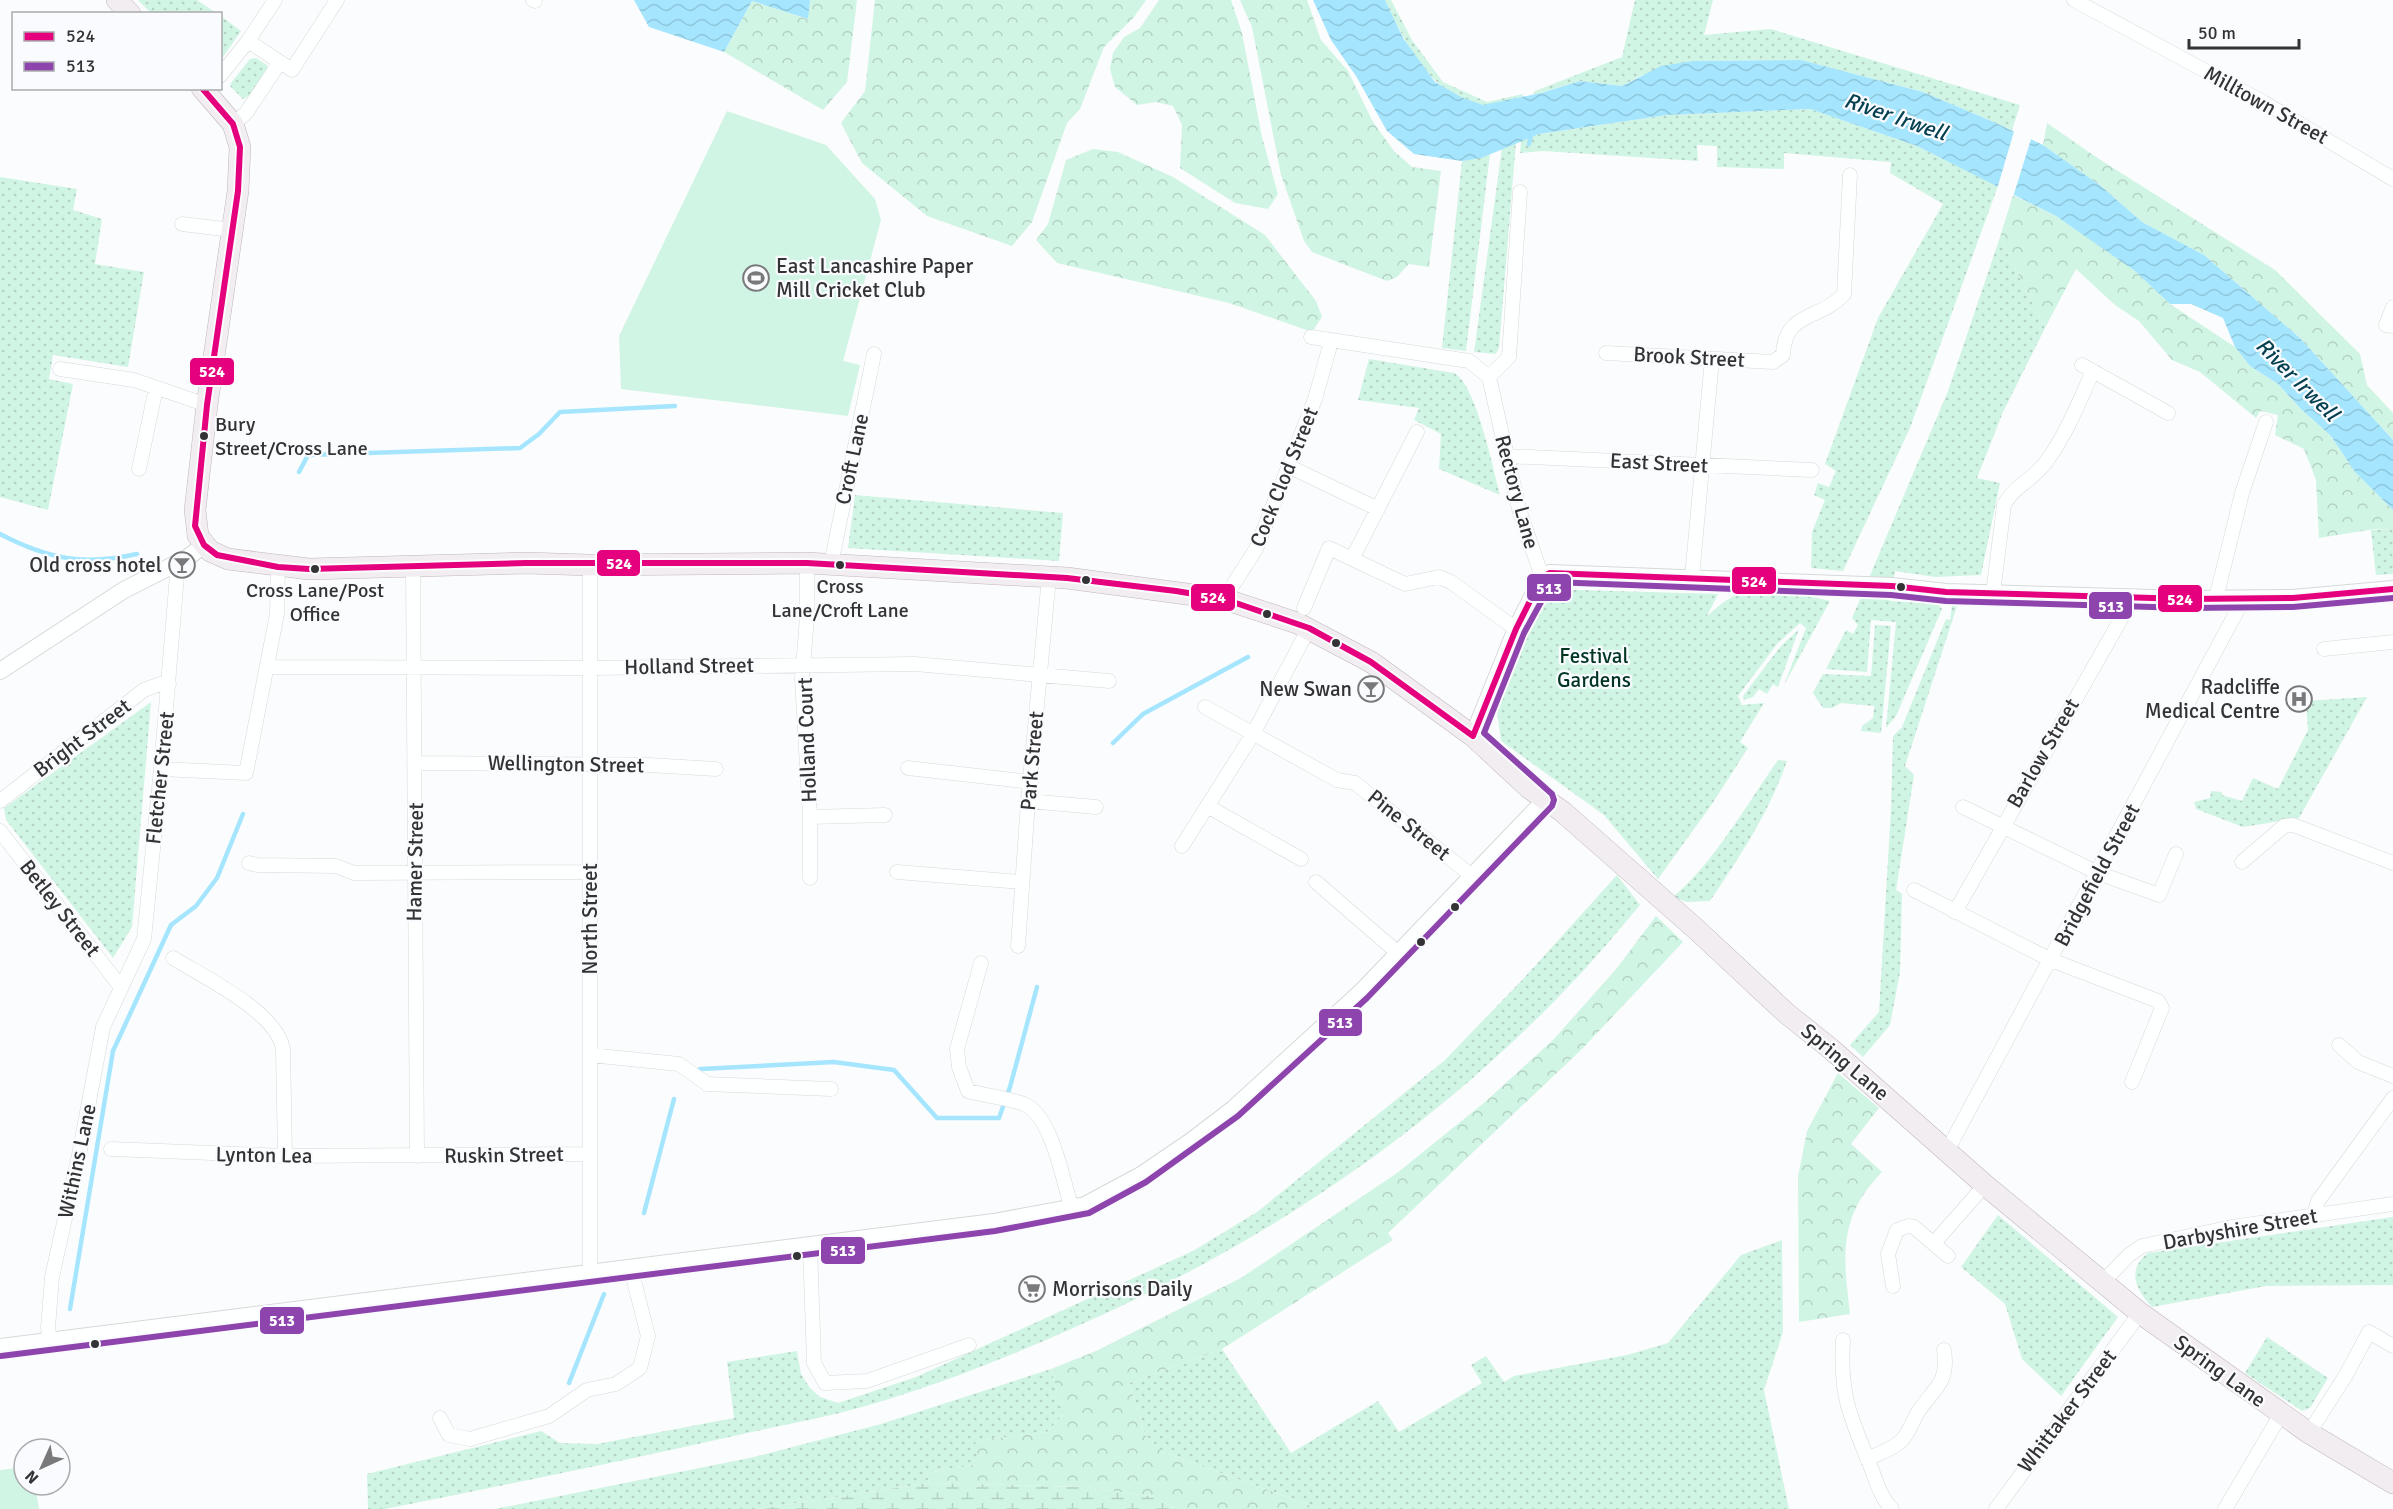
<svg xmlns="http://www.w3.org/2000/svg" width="2393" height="1509" viewBox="0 0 2393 1509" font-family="Signika,sans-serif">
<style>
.grass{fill:url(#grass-dots)}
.forest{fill:url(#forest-crowns)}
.wetland{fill:url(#wetland-marsh)}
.garden{fill:#d1f5e4}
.water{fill:url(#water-waves)}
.pier{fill:#fbfcfd}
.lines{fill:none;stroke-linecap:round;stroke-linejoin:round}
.stream{stroke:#a5e6fe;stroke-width:4.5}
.minor-casing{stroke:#d7d8d9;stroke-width:15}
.tertiary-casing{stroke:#d7d8d9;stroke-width:18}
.primary-casing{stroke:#c1b6bf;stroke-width:22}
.minor{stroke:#feffff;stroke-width:14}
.tertiary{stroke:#feffff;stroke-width:16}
.primary{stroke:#f2edf1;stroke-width:21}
.bus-1-casing{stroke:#fafbfe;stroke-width:10}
.bus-2-casing{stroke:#fafbfe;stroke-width:10}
.bus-1{stroke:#e5007d;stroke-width:6}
.bus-2{stroke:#8e44ad;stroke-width:6}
.bus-dot{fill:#333335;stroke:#fafbfe;stroke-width:2}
.labels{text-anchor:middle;stroke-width:4.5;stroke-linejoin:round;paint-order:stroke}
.bus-label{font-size:20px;fill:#333335;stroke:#fafbfe}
.street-label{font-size:21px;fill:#333335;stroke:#fafbfe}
.poi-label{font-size:21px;fill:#333335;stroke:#fafbfe;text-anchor:end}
.park-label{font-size:21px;fill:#003522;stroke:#fafbfe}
.water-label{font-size:22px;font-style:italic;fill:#054051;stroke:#fafbfe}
.line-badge{stroke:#fafbfe;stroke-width:2}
.badge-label{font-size:16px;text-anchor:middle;font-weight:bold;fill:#fff}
</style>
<defs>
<pattern id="grass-dots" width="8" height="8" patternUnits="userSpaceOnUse" patternTransform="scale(1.5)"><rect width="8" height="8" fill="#d1f5e4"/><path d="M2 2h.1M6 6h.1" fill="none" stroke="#b4d2c4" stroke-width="1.8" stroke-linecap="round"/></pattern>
<pattern id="forest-crowns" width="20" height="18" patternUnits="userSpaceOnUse" patternTransform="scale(1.5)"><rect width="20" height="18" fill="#d1f5e4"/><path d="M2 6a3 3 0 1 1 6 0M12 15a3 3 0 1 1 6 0" fill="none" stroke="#b4d2c4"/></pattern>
<pattern id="wetland-marsh" width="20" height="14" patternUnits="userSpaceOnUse" patternTransform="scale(1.5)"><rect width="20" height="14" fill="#d1f5e4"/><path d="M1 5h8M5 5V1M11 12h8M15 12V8" fill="none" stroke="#b4d2c4"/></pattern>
<pattern id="water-waves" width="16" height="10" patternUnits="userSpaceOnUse" patternTransform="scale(1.5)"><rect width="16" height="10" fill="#a5e6fe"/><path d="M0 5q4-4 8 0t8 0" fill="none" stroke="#8ec6da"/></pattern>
</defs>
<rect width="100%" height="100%" fill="#fbfcfd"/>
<path class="grass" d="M138,0H197L216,13H151Z
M1385,0H1391L1412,40L1443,82L1487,102L1523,94L1522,98C1510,100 1493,107 1481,105C1429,94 1405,43 1385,0Z
M1635,0H1713L1704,35L1771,29L2020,105L2012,130L1923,92L1801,60L1693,61L1640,76L1622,86L1580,81L1533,95L1535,91L1622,57Z
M221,16L241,31L221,60Z
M256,58L267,65V69L250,95L243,99L230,86L231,83L250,59Z
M1810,109L1917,146L1998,186L1910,428L1843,571L1811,568L1812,532L1825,500L1814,495L1818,483L1829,487L1836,471L1825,464L1878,318L1943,204L1890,173L1891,162L1784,153V169L1717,167V146L1697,145L1698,161L1543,151L1520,153L1521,141L1539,134L1667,115Z
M1516,142L1499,348L1496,354L1474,352L1502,148Z
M1490,154L1466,351L1442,348L1462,161Z
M0,177L77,189L73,210L102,219L95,264L144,272L128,367L53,355L49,379L73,384L48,510L0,497Z
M2000,237L2045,328L2003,412L1977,478L2000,483L1981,575L1935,577L1895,571L1890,601L1938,604L1942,609L1896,716L1886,728L1896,622L1871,620L1867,672L1826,669L1846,630L1853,634L1858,625L1852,618L1948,391Z
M1369,359L1454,373C1476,384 1493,468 1500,495L1439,469L1441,434L1414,420L1419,408L1358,400Z
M855,495L1063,513L1059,561L848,548Z
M2393,529V574L2376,575L2371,530Z
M1545,589L1718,594L1706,618C1715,608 1732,594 1745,592C1770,588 1806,595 1830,601L1784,685L1806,628L1800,623L1777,644L1738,696L1742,705L1764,703L1740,742L1748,748L1712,804L1658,879L1604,815L1501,741L1496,704Z
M1952,605L1957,606L1905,766L1914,775L1896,890L1902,894L1900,972L1890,1025L1863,1057L1850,1045L1879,1012L1891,809L1893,736L1902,727L1946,619L1950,620Z
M1875,625L1891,626L1881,733L1861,731L1862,726L1873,718L1874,706L1841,703L1832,708H1823L1813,693L1823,674L1871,676Z
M1799,629L1778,687L1773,684L1767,694L1759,689L1753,697L1744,700L1743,696L1780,647Z
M2367,697L2299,818L2243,827L2196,809L2194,802L2210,798L2211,791L2222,792V795L2242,801L2253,778L2278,789L2308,730L2306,701Z
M151,702L132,927L113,958L6,820L4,808Z
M1778,760L1787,761C1769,813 1740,856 1710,901L1686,902L1673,897C1714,863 1747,804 1778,760Z
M1617,875L1640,905C1617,932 1594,960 1569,986C1427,1135 1258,1247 1071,1329C1003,1359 933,1387 862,1407C823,1418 783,1425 743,1434C624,1461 505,1485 385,1509H368L367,1474L541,1431L560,1443L597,1444L734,1418L727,1362L797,1351L801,1374L810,1388L820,1397L838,1403L916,1377L1193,1251L1257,1212L1444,1061L1525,977Z
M1998,1215L2118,1317L2061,1396L2022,1359L2005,1304L1961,1267Z
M2393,1217V1285L2266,1286L2152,1307C2136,1290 2126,1270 2148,1253Z
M1782,1240L1783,1332L1764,1390L1789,1509H1320L1163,1452L1145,1435L1129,1383L1222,1349L1291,1453L1378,1401L1399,1432L1482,1383L1471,1365L1486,1356L1504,1382L1514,1376L1627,1355L1668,1343L1741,1255Z
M2267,1337L2328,1378L2310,1408L2302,1411L2245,1373Z
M1051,1369L1063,1415L1047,1432L976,1441L979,1464L927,1473L929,1483L757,1509H495L754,1457L881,1424Z"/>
<path class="forest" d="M810,0H857L847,82L823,110L724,52L752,1L807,19Z
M875,0H1146L1134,17L1104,47L1080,109L1067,123L1032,222L1012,246L927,216L862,163L841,123L865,91Z
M1159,0H1231L1242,33L1262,137L1278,194L1268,209L1235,203L1180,168L1182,125L1173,106L1156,102L1137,105L1115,87L1110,69L1113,53L1124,37L1140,28Z
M1240,0H1307L1321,40L1348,71L1373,122L1394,151L1412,167L1441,171L1429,267L1409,264L1397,277L1387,281L1312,252L1304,241L1281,175L1252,27Z
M2047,123L2099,159L2275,270L2360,354L2367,385L2393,413V440L2300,338L2204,255L2142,222L2101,186L2043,145Z
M1093,149L1118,152L1173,177L1265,235L1316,301L1322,317L1312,332L1229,303L1057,263L1036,240L1048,224L1066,160Z
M2013,195L2056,216L2110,253L2135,271L2170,304L2235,347L2250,366L2278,384L2301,409L2331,436L2355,472L2393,510V529H2375L2319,538L2316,480L2304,449L2275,435L2278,415L2260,411L2256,418L2200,372L2172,360L2139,321L2115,305L2076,269L2045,328L2000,237Z
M1656,916L1683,942L1583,1048L1388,1233L1393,1240L1222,1349L1129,1383L1145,1435L1163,1452L1320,1509H1175L1155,1497L1086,1487L929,1483L927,1473L979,1464L975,1441L1047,1432L1063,1415L1051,1369L1096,1351L1241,1278L1397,1173L1485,1102L1554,1039L1617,968Z
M1838,1073L1879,1108L1851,1144L1882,1172C1838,1217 1843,1256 1850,1314L1799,1322L1798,1177L1807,1131Z"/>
<path class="wetland" d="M929,1483L1086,1487L1155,1497L1175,1509H757Z"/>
<path class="garden" d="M727,111L826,145L875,199L881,220L843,361L860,365L848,416L621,389L619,336Z
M24,1467V1485H35L39,1509H0V1470Z"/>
<path class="water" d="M634,0H810L808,19L752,1L724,52L649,27Z
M1313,0H1385L1403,38L1435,82L1461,97L1483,105L1541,93L1580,81L1622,86L1661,66L1693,61L1801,60L1923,92L1996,123L2043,145L2101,186L2142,222L2204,255L2300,338L2393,440V510L2355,472L2331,436L2301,409L2278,384L2250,366L2235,347L2223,318L2191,304H2170L2135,271L2056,216L1917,146L1810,109L1667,115L1539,134L1481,158L1462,161L1414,154L1387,131L1356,76L1331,40Z"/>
<path class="pier" d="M2015,128L2032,136L2013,197L1997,189Z"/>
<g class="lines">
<path class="stream" d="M1529,144L1532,132
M299,472L308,455L520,448L539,434L560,412L675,406
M0,534C48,559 83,566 137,554
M1113,743L1143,714L1248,657
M700,1069L834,1062L894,1070L937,1118H999L1010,1087L1037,987
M644,1213L674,1099
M70,1309L113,1051L171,925L196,906L217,878L243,814
M569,1383L604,1294"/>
<g class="minor-casing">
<path id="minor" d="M533,0L535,1
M2074,0L2263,102L2393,179
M248,41L292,70L337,0
M220,76L248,41L275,0
M233,124L246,113L280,62
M1520,192L1509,357L1489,377L1519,509L1542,577
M182,224L232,230
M2393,307L2386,325L2393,326
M1311,337L1469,361L1489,377
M1606,353L1773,362L1783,355C1785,310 1820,321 1844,294L1850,175
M2082,365L2168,413
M60,369L134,380L207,405
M1506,456L1812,470
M1288,466L1378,509
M139,469L156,388
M1352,559L1417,432
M807,563V618L802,679L810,817V878
M831,564L874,354
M590,565V1272
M413,567L417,1156
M1692,577L1712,359
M1993,593L2004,505C2013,487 2034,479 2046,462C2066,435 2079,402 2093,371
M2216,598L2242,493L2266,422
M1224,599L1256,549L1315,399L1329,349
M1304,608L1329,548L1405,584L1439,577L1451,582L1516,629
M2324,649L2393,642
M269,667L591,668L915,664L1109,681
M1205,707L1337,780L1355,783L1472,876
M416,763L649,765L716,769
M908,768L1031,782
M161,769L246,773L277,614L278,567
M0,801L144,690L160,684H169
M1028,801L1096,807
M1207,806L1301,859
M1963,807L2098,873L2159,895L2176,854
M810,817L885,815
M0,831L120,986
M1182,846L1253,734L1309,628
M2242,862L2284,826L2293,825L2393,863
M249,863L257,865L336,866L354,873L590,872
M897,872L1022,882
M1316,882L1398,953
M1914,890L2051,960L2158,1001L2162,1008L2132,1082
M1955,912L2134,596
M1018,946L1028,801L1049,577
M173,958C204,977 277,1012 283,1049L285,1156
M981,963L957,1049L959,1067L968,1091C982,1095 1015,1099 1026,1105C1053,1119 1063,1182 1072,1209
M2339,1045L2358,1062L2393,1076
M590,1055L679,1064L707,1084L831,1089
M111,1149L285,1156L590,1154
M1947,1151L2244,598
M2314,1216L2318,1201L2393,1098
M1934,1243L1985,1185
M810,1245L814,1363L825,1383L867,1381L969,1345
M2102,1283L2129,1255L2142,1246L2232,1227L2393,1204
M1893,1286L1888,1254L1897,1230L1908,1226L1914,1227L1948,1256
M50,1339L48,1328L52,1277L79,1155L103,1027L144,939L161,769L177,575L172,565
M1843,1340C1840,1392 1848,1412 1868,1460C1875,1476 1879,1496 1892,1509
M440,1418L449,1435L470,1439L549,1416L587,1390L616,1384L640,1368L648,1336L631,1269
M2309,1433L2346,1375L2369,1332L2393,1346
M1867,1459C1878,1454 1893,1449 1901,1441C1909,1433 1912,1422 1918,1412C1935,1387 1949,1383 1944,1350
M1996,1509L2140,1313
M2225,1509L2281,1414"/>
</g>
<g class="tertiary-casing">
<path id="tertiary" d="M0,671L124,590L187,558L204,545
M1473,736L1516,629L1542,577L1550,573L1892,586L1946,592L2187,599L2293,598L2393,589
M0,1347L994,1222L1085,1205L1141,1175L1191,1141L1233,1109L1361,992L1545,800"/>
</g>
<g class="primary-casing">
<path id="primary" d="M117,0L130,14
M202,88L233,124L240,147L238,191L207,405L195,510L198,536L210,551L228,559L309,569L526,563L590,565L807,563L1067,578L1224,599L1297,623L1371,662L1473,736L1529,788L1563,812L1697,930L1786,1013L1831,1049L1985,1185L2140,1313L2309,1433L2393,1483"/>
</g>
<use href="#minor" class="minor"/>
<use href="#tertiary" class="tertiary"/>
<use href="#primary" class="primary"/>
<g class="bus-1-casing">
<path id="bus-1" d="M202,88L233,124L240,147L238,191L207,405L195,526L204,545L217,555L278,567L309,569L526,563H807L1067,578L1176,591L1224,599L1309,628L1371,662L1473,736
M1542,577L1550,573L1892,586L1946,592L2187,599L2293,598L2393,589
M1473,736L1516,629L1542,577"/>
</g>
<g class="bus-2-casing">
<path id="bus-2" d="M1,1356L995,1231L1089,1213L1146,1182L1238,1116L1367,998L1552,806L1554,800L1552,794L1484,733L1524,633L1552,582L1891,595L1946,601L2187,608L2293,607L2393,598"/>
</g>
<use href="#bus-1" class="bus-1"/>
<use href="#bus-2" class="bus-2"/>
</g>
<defs>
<g id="stadium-ring" transform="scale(1.35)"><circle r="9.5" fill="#fafbfe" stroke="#79797b" stroke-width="1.5"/><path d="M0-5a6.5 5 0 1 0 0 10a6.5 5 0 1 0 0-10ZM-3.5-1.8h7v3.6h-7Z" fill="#79797b"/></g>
<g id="bar-ring" transform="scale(1.35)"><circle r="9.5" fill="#fafbfe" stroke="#79797b" stroke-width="1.5"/><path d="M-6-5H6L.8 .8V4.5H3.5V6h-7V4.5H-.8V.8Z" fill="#79797b"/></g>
<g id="hospital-ring" transform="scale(1.35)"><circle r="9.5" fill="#fafbfe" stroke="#79797b" stroke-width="1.5"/><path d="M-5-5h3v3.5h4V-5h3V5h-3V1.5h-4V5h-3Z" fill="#79797b"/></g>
<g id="supermarket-ring" transform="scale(1.35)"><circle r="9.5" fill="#fafbfe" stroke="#79797b" stroke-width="1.5"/><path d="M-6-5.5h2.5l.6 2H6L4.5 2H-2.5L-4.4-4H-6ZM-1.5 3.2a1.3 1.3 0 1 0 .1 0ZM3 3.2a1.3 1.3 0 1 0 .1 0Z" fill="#79797b"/></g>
</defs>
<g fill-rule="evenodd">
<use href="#stadium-ring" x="756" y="278"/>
<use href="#bar-ring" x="182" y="565"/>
<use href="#bar-ring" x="1371" y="689"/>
<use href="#hospital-ring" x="2299" y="699"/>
<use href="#supermarket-ring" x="1032" y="1289"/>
</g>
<g class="bus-dot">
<circle cx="204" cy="436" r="5"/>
<circle cx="840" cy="565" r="5"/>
<circle cx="315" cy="569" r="5"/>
<circle cx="1086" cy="580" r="5"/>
<circle cx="1901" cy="587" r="5"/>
<circle cx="1267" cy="614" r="5"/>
<circle cx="1336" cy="643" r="5"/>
<circle cx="1455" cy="907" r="5"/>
<circle cx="1421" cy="942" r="5"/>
<circle cx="797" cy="1256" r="5"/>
<circle cx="95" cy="1344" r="5"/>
</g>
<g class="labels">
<g class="bus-label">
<text x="215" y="431" text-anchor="start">Bury<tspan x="215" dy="24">Street/Cross Lane</tspan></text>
<text x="840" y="593">Cross<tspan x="840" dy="24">Lane/Croft Lane</tspan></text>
<text x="315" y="597">Cross Lane/Post<tspan x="315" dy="24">Office</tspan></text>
</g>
<g class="street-label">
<text transform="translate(2266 105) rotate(29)" y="7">Milltown Street</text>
<text transform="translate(1689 357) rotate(3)" y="7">Brook Street</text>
<text transform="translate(852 459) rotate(-78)" y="7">Croft Lane</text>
<text transform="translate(1659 463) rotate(3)" y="7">East Street</text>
<text transform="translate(1284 477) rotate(-68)" y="7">Cock Clod Street</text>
<text transform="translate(1517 492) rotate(75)" y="7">Rectory Lane</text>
<text transform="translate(689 666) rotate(-1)" y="7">Holland Street</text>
<text transform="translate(82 738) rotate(-37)" y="7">Bright Street</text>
<text transform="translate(807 740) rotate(-92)" y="7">Holland Court</text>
<text transform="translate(2043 753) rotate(-60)" y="7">Barlow Street</text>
<text transform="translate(1032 761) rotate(-85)" y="7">Park Street</text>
<text transform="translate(566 764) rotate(1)" y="7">Wellington Street</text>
<text transform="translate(160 778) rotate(-84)" y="7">Fletcher Street</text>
<text transform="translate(1409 825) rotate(39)" y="7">Pine Street</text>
<text transform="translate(415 862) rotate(-89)" y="7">Hamer Street</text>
<text transform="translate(2097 875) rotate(-62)" y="7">Bridgefield Street</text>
<text transform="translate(60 908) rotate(52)" y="7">Betley Street</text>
<text transform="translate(590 919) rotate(-90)" y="7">North Street</text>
<text transform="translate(1845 1062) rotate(40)" y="7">Spring Lane</text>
<text transform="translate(264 1155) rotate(1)" y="7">Lynton Lea</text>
<text transform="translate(504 1155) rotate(-1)" y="7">Ruskin Street</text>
<text transform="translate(77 1161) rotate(-78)" y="7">Withins Lane</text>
<text transform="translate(2240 1229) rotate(-10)" y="7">Darbyshire Street</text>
<text transform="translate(2220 1371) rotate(36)" y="7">Spring Lane</text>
<text transform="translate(2067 1411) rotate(-53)" y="7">Whittaker Street</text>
</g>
<g class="poi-label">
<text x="776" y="273" text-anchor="start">East Lancashire Paper<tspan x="776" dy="24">Mill Cricket Club</tspan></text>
<text x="162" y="572">Old cross hotel</text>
<text x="2280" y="694">Radcliffe<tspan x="2280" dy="24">Medical Centre</tspan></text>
<text x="1352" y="696">New Swan</text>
<text x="1052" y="1296" text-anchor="start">Morrisons Daily</text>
</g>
<g class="park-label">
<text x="1594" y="663">Festival<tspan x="1594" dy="24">Gardens</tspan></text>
</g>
<g class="water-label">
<text transform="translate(1896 116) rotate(19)" y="8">River Irwell</text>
<text transform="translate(2298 379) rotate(45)" y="8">River Irwell</text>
</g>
</g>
<g class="line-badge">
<rect x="189" y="357" width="46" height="29" rx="6" fill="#e5007d"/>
<rect x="596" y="549" width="45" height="28" rx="6" fill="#e5007d"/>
<rect x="1731" y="566" width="46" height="29" rx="6" fill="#e5007d"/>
<rect x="1526" y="573" width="46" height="29" rx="6" fill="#8e44ad"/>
<rect x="1190" y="583" width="46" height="29" rx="6" fill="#e5007d"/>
<rect x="2157" y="584" width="46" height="29" rx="6" fill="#e5007d"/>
<rect x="2088" y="591" width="45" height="29" rx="6" fill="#8e44ad"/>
<rect x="1318" y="1008" width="45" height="29" rx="6" fill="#8e44ad"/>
<rect x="820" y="1236" width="46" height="29" rx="6" fill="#8e44ad"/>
<rect x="259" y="1306" width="46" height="29" rx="6" fill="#8e44ad"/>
</g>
<g class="badge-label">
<text x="212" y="377">524</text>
<text x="619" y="569">524</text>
<text x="1754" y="587">524</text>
<text x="1549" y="594">513</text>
<text x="1213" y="603">524</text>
<text x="2180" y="605">524</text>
<text x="2111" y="612">513</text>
<text x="1340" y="1028">513</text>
<text x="843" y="1256">513</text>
<text x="282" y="1326">513</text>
</g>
<rect x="12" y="12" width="210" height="78" fill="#fafbfe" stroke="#aaabae" stroke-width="1.5"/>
<rect x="24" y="32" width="30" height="9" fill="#e5007d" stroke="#aaabae" stroke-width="1.5"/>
<text x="66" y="42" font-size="18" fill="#333335">524</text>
<rect x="24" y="62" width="30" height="9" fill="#8e44ad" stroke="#aaabae" stroke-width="1.5"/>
<text x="66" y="72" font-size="18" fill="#333335">513</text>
<g transform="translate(42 1467) rotate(225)"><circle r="28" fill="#fafbfe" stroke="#aaabae" stroke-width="1.5"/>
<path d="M0-4.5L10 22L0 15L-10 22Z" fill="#79797b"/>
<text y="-9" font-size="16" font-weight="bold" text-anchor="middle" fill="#333335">N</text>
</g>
<path d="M2189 39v9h110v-9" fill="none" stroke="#333335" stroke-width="3"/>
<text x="2198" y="39" font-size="18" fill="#333335" stroke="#fafbfe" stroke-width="4.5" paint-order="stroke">50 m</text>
</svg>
